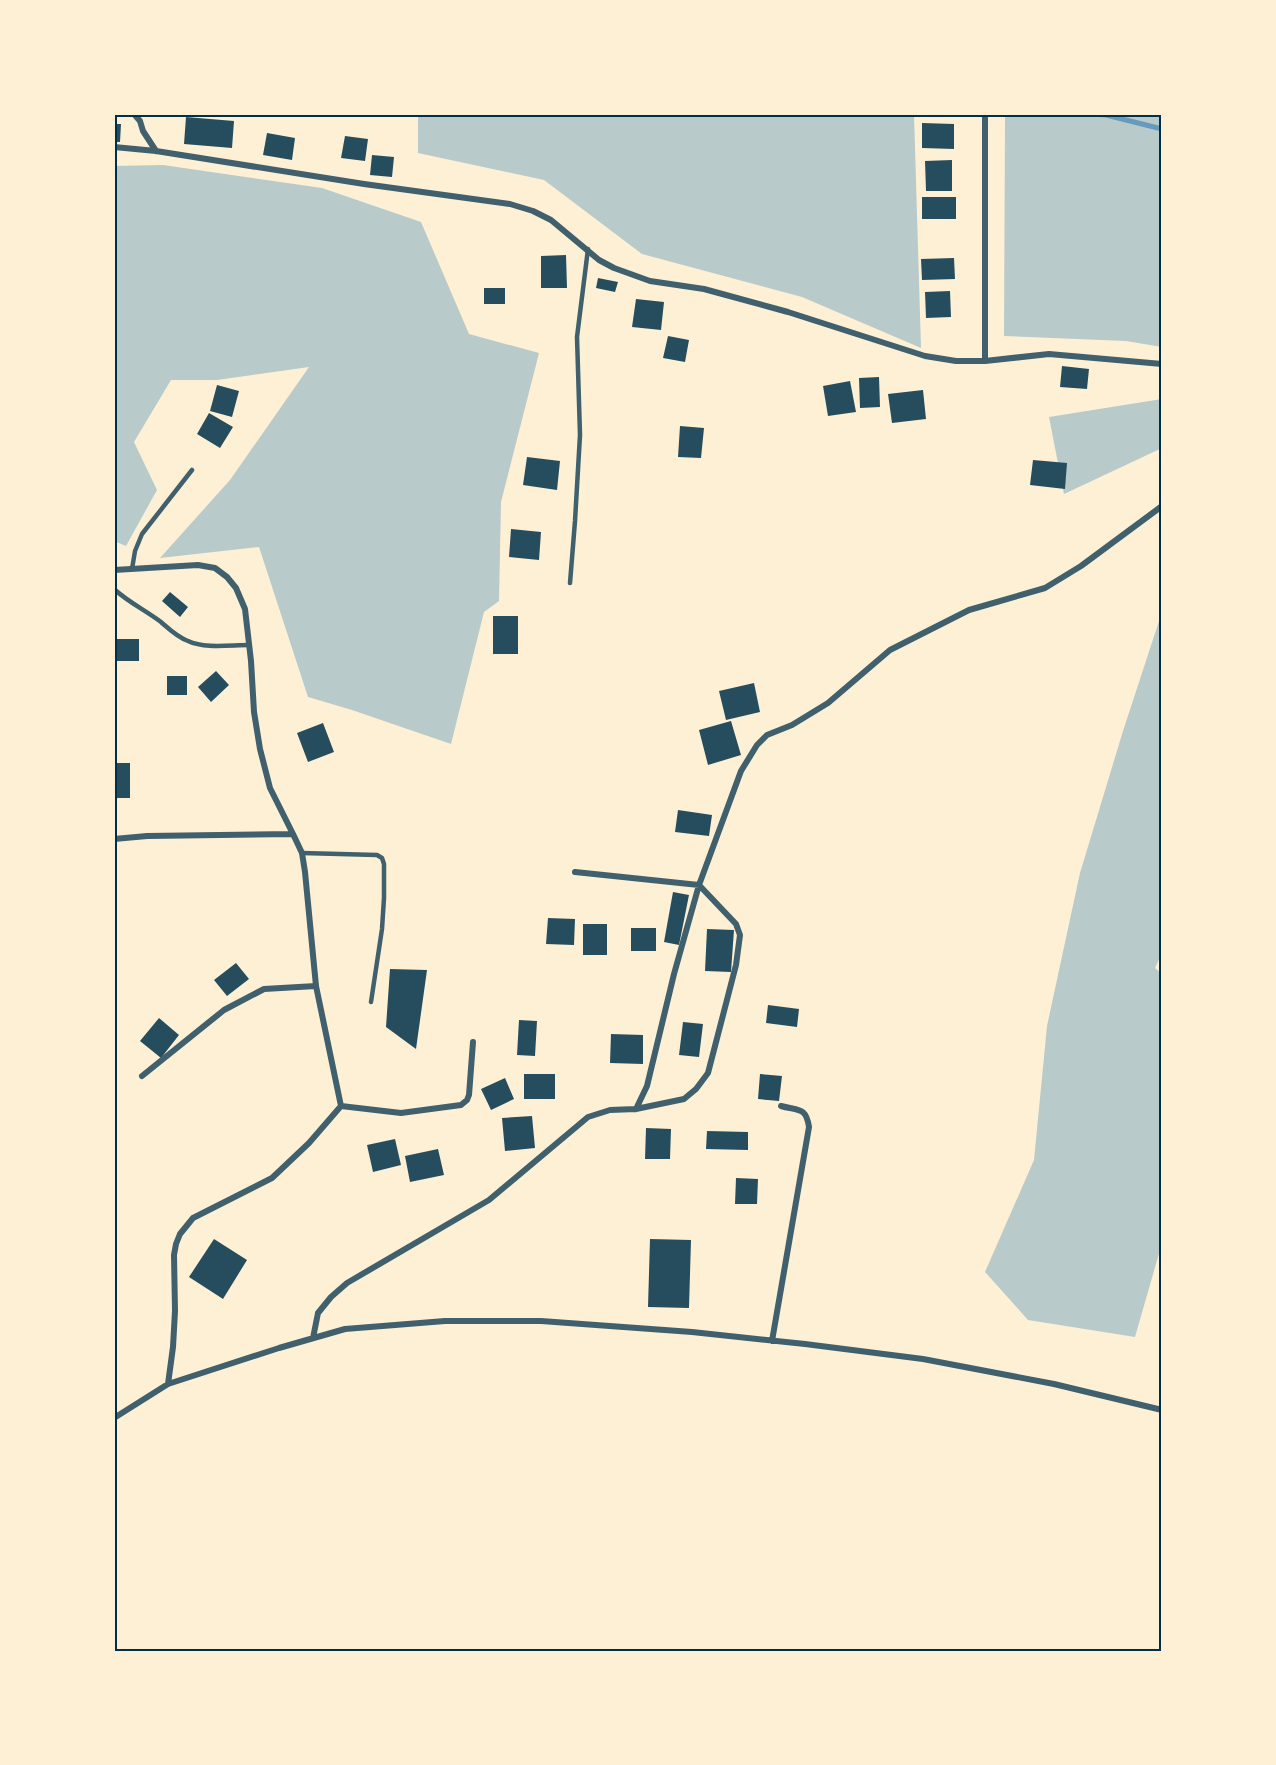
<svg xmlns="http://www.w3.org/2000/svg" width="1276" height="1765" viewBox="0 0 1276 1765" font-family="'Golos Text',sans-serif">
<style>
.green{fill:#b9caca}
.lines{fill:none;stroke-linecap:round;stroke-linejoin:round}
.stream{stroke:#669bbc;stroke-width:5}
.building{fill:#264d5e}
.service{stroke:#3f606c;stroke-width:4.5}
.minor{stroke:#3f606c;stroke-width:6}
.neatline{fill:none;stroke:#003049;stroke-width:2}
</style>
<rect width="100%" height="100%" fill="#fdf0d5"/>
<path class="green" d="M418,114H914L921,348L802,297L642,254L544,180L418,153Z
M1005,117H1162V347L1126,341L1004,336Z
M163,165L322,188L421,222L469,334L539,353L501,502L499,601L484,612L451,744L352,710L308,697L259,547L160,558L230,480L309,367L217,380H171L134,442L157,490L126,546L114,541V166Z
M1162,399V448L1064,494L1049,417Z
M1162,612V953L1155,968L1162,974V1243L1135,1337L1028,1320L985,1272L1034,1160L1047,1026L1080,873L1123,731Z"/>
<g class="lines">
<path class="stream" d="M1092,114L1106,115L1162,129"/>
</g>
<path class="building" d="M186,117L234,121L232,148L184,144Z
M922,123L954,124V149L922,148Z
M114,124H121L120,142H114Z
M267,133L295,138L292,160L263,155Z
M345,136L368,139L365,161L341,158Z
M372,155L394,157L392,177L370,175Z
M952,160V191H926L925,161Z
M922,197H956V219H922Z
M566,255L567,288H541V256Z
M954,258L955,279L922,280L921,259Z
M598,278L618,282L615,292L596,288Z
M484,288H505V304H484Z
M950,291L951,317L926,318L925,292Z
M636,299L664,302L661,330L632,327Z
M668,336L689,340L685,362L663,358Z
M1062,366L1089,369L1087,389L1060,387Z
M879,377L880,407L860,408L859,378Z
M850,381L856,412L828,416L823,386Z
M217,385L239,391L232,417L210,411Z
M923,390L926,419L892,423L888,394Z
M209,413L233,427L220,448L197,434Z
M680,426L704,428L701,458L678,457Z
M527,457L560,461L557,490L523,485Z
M1033,460L1067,463L1065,489L1030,485Z
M511,529L541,532L539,560L509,557Z
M170,592L188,607L180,617L162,601Z
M493,616H518V654H493Z
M114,639H139V661H114Z
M216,671L229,685L211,702L198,687Z
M167,676H187V695H167Z
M754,683L760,712L726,720L719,691Z
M731,721L741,755L708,765L699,730Z
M323,723L334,752L308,762L297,733Z
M114,763H130V798H114Z
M678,810L712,815L709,836L675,832Z
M673,892L689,895L679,945L664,942Z
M548,918L575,919L574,945L546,944Z
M583,924H607V955H583Z
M631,928H656V951H631Z
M707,929L734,930L731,972L705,971Z
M236,963L249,979L227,996L214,980Z
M390,969L427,970L416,1049L386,1027Z
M768,1005L799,1009L797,1027L766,1023Z
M159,1018L179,1035L161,1058L140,1041Z
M519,1020L537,1021L535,1056L517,1055Z
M683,1022L703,1024L699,1057L679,1055Z
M611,1034L643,1035V1064L610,1063Z
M524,1074H555V1099H524Z
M760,1074L782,1076L779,1101L758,1099Z
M505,1078L514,1099L491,1110L481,1089Z
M532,1116L535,1148L505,1151L502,1118Z
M646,1128L671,1129L670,1159H645Z
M707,1131L748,1132V1150L706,1149Z
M395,1139L401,1165L373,1172L367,1145Z
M438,1149L444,1175L410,1182L405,1156Z
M736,1178L758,1179L757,1204H735Z
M214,1239L247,1260L223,1299L189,1277Z
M650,1239L691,1240L689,1308L648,1307Z"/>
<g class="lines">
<path class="service" d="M132,569L135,551L142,534L192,470
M570,583L575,521L580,435L577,337L588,249
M114,589C128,602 145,610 161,622C169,629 177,637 188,641C205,649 230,645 249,645
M302,853L377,855L382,858L384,864V898L382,929L371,1002"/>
<path class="minor" d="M134,114L140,121L143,131L156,151
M985,114V361
M114,147L156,151L364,184L510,204L533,211L551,220L599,260L614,268L650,281L704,289L788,312L925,356L956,361H985L1049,354L1162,364
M114,570L198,565L215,568L227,577L236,588L245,609L251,661L254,712L260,749L270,788L293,834
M114,839L147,836L293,834L302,853L305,872L316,986L341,1106L309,1143L272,1178L193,1218L180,1234L176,1244L174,1255L175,1311L173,1347L168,1384
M142,1076L224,1010L264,989L316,986
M341,1106L401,1113L461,1105L467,1100L469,1095L473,1042
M636,1109L647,1086L674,974L699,885L741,771L757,745L767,735L792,725L828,703L890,650L969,610L1045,588L1081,566L1162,506
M313,1338L318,1313L331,1297L347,1283L489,1200L588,1117L610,1110L636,1109L684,1099L696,1089L708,1073L736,965L740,935L736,924L699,885L575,872
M772,1341L809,1127C806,1107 799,1111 781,1106
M114,1418L168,1384L279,1348L345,1329L445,1321H541L692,1332L805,1344L923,1359L1054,1384L1162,1410"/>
</g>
<rect width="1276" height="1765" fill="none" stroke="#fdf0d5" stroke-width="231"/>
<rect x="116" y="116" width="1044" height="1534" class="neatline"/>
</svg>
